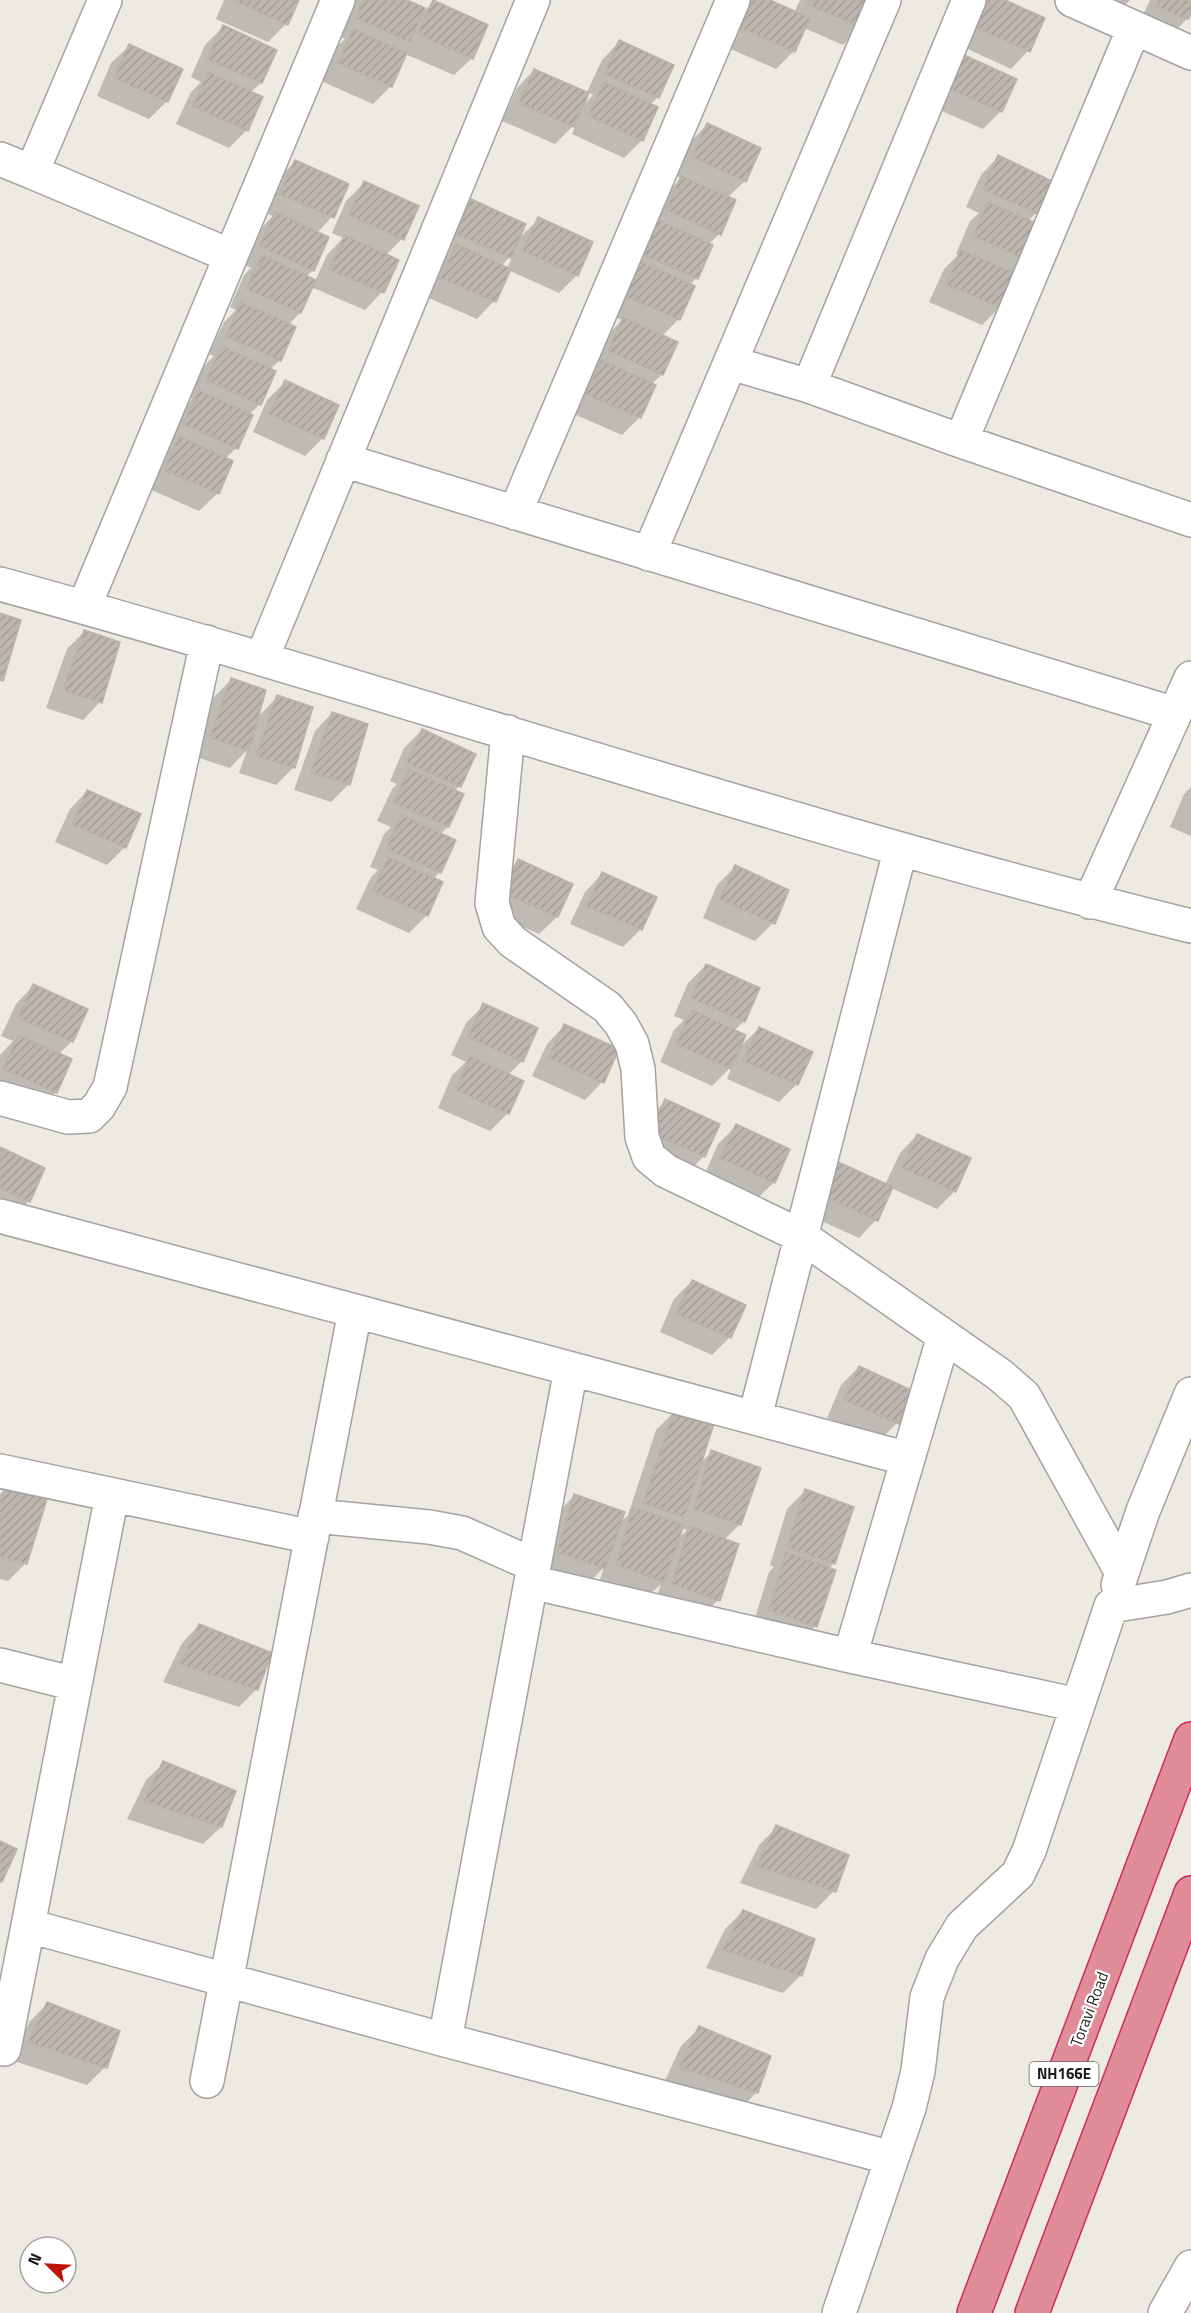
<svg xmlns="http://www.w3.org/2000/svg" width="1191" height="2313" viewBox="0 0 1191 2313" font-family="'Titillium Web',sans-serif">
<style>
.shadow{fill:#0003;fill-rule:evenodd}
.building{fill:url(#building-hatch);stroke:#beb1a5;stroke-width:1.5}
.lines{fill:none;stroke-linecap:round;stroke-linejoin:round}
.minor-casing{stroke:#a3a3a3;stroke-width:36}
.highway-casing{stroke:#cd2d5c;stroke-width:36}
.minor{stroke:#fff;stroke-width:33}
.highway{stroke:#e18d99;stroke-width:33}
.labels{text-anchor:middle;stroke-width:4.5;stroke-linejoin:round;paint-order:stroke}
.shield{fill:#fff;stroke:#606060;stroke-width:1.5}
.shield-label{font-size:15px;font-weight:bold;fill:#1c1c1c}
.street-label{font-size:16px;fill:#1c1c1c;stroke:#fff}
</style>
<defs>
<pattern id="building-hatch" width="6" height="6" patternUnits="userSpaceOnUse" patternTransform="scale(1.5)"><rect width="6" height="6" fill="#bdb6af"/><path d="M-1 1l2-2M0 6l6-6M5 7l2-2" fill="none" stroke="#a29c96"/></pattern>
</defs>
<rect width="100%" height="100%" fill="#edeae2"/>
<path class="shadow" d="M224,0H297L286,24L268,42L216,19Z
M356,0H403L425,10L434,2L472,58L454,75L405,54L391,86L373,104L321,81L335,48L345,39L338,36Z
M751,0H766L794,13L800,0H873L861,27L843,45L804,28L794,51L776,69L724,46L738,13Z
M986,0H1002L1028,51L1011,69L959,45L973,13Z
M1089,0H1130L1118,12Z
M1150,0H1191V11L1187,19L1169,37L1139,24Z
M223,27L275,51L261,83L250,93L247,130L229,148L176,124L191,92L201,82L191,77L205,45Z
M619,42L672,66L657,98L650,105L642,140L624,158L572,134L577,122L555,144L502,121L517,88L534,70L586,94L602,60ZM588,92L593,95L582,106H581Z
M129,46L167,101L149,119L97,96L111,63Z
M963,55L1001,111L983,129L930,106Z
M707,125L745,181L727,198L719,234L708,245L697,278L689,285L679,319L662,336L676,343L661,375L652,384L640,417L622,435L569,412L606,337L622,320L609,314L664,196L681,178L675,175L689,143Z
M998,157L1036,213L1028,221L1026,259L1011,274L1000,307L982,325L929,302L944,269L958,255L956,254L970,221L979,213L966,207L981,175Z
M295,162L332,217L317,233L313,270L306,277L315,281L327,255L343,238L332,233L346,201L364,183L402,239L386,255L397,260L382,292L365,310L311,287L300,313L288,325L280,360L269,370L260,404L249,415L236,448L225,459L232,462L217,494L199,511L147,488L161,456L172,445L167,442L181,410L192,399L190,398L204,366L214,356L209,354L224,322L236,310L230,307L244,275L251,268L243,264L257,232L273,216L263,212L277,179Z
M471,201L517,240L539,219L577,275L559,293L508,270L494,301L477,319L424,296L439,263L447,255L439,252L454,219ZM513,254L507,269L501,266Z
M285,382L323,438L305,456L253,432L267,400Z
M84,632L100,702L83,720L46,708L67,649Z
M231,680L257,718L277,697L294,767L276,785L239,773L247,750L230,768L193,756L213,698Z
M332,713L349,784L331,802L294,790L315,731Z
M422,730L460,786L454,791L462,795L448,827L440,834V872L433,879L427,915L409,933L356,909L371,877L378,870L370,867L384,834L391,827L377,821L392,789L397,784L390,781L404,748Z
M1191,787V836L1170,827L1184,794Z
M87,791L125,847L107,865L55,842L70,809Z
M519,861L571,885L557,917L539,934L486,911L501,879Z
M735,867L773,923L755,941L703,918L717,885Z
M602,874L655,898L640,930L623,947L570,924L585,892Z
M706,965L744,1021L734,1031L739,1048L759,1028L797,1084L779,1102L727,1079L732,1066L712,1086L660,1062L674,1030L684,1020L674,1016L688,983Z
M33,986L86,1010L71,1042L58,1055L56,1092L38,1110L0,1093V1055L13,1041L1,1036L16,1004Z
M484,1005L522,1061L508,1075V1113L490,1131L438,1108L452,1075L466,1062L451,1055L466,1023Z
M564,1026L602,1082L585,1100L532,1076L547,1044Z
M666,1101L704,1156L686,1174L633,1151L648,1118Z
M736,1126L774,1182L756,1200L704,1176L718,1144Z
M917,1135L955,1191L937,1209L891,1188L876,1220L859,1238L806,1214L821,1182L885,1185L900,1153Z
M0,1149L29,1201L11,1219L0,1214Z
M692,1281L730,1337L712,1355L660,1332L674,1299Z
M859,1367L911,1391L897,1423L879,1441L827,1418L841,1385Z
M674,1412L699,1464L712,1452L740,1524L724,1540L718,1600L700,1618L655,1602L661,1584L645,1599L599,1583L604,1567L586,1586L540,1570L557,1513L575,1495L619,1524L628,1515L656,1430ZM681,1528L687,1530L677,1540Z
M6,1489L26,1563L8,1581L0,1579V1494Z
M805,1491L852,1508L833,1564L828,1569L815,1626L798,1644L752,1628L769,1572L774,1567L770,1565L787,1509Z
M199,1625L257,1689L239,1707L163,1682L182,1643Z
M164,1763L221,1827L203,1844L127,1819L146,1780Z
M777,1827L834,1891L816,1909L740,1883L759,1845Z
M743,1911L801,1975L783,1993L706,1968L725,1929Z
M48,2003L105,2067L87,2085L11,2060L30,2021Z
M699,2028L757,2092L739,2110L663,2085L681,2046Z"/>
<path class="building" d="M233,0H299L288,25Z
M363,0H407L425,8L410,42L355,18Z
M433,0L488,25L473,59L418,34Z
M753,0H770L810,18L795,52L741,28Z
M809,0H874L862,28L807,4Z
M988,0H1005L1045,18L1030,52L975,27Z
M1159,0H1191V14L1188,19L1156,6Z
M223,25L277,50L262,83L207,59Z
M353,29L407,53L392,87L338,63Z
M619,40L674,65L659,98L604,74Z
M129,44L183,69L168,102L114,78Z
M962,54L1017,79L1002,112L947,88Z
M534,69L589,93L574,127L519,103Z
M208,72L263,97L248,131L193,106Z
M604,82L658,107L643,141L588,116Z
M707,123L761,148L746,182L692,157Z
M998,155L1052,181L1038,214L983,189Z
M295,160L349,184L334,218L279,194Z
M681,176L736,200L721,235L666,210Z
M364,181L419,206L404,240L349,215Z
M471,199L526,224L511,258L456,234Z
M988,202L1042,226L1027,260L973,236Z
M275,212L329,237L314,271L259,246Z
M538,217L593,242L578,276L523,251Z
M658,220L713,245L698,279L643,254Z
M345,235L399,260L384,293L329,269Z
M456,244L511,269L496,302L441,278Z
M961,250L1016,274L1001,308L946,284Z
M262,255L316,280L301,313L246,289Z
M640,261L695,286L680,320L625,296Z
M241,302L296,327L281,361L226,336Z
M623,317L678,342L663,375L608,351Z
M222,346L276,371L261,405L206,380Z
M601,360L656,385L641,418L586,394Z
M285,380L339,405L324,439L269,414Z
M199,390L253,415L238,449L183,424Z
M179,436L233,461L219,494L164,470Z
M0,613L21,620L3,681L0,680Z
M84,630L120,642L102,703L63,690Z
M231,678L266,690L249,751L210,738Z
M277,695L313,707L295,768L256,756Z
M332,712L368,724L350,785L311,772Z
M422,729L476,754L461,787L407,763Z
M409,769L464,794L449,827L394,803Z
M87,790L141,814L126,848L72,824Z
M401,815L456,840L441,873L386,849Z
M388,857L443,882L428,916L373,891Z
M518,859L573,884L558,917L503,893Z
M735,865L789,890L775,924L720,899Z
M602,872L657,897L642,930L587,906Z
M706,964L760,988L745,1022L691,998Z
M33,984L88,1009L73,1042L18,1018Z
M483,1003L538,1028L523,1062L468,1037Z
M692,1010L746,1035L731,1069L676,1044Z
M564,1024L619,1049L604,1083L549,1058Z
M759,1027L813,1052L798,1085L743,1061Z
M18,1035L72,1059L57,1093L3,1069Z
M470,1056L524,1081L509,1114L455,1090Z
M665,1099L720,1124L705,1157L650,1133Z
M736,1124L790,1149L775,1183L720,1158Z
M917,1134L971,1158L956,1192L902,1168Z
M0,1147L45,1168L30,1202L0,1188Z
M838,1162L893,1187L878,1221L823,1196Z
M692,1280L746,1305L731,1338L676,1314Z
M859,1366L913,1391L899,1424L844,1400Z
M674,1410L714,1424L684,1517L643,1503Z
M711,1450L761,1468L741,1525L694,1509Z
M5,1487L47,1499L27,1564L0,1557V1503Z
M805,1489L854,1507L835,1564L787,1547Z
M574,1494L625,1512L605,1569L557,1552Z
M633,1507L684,1525L664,1582L616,1565Z
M689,1526L739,1544L720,1601L672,1584Z
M786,1552L836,1570L817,1627L769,1610Z
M199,1624L272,1653L258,1690L180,1664Z
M163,1761L236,1791L222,1827L144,1801Z
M776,1825L849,1855L836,1892L757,1866Z
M0,1841L17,1849L2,1882H0Z
M743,1910L815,1939L802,1976L723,1950Z
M47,2002L120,2031L107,2068L28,2042Z
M699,2026L771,2056L758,2093L679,2067Z"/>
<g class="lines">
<g class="minor-casing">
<path id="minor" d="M105,0L32,172L231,256
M1072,0L1191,53
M0,159L32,172
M731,363L809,386L961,441L1191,520
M809,386L969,0
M961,441L1134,28
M343,460L1175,714
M515,513L733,0
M649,554L884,0
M0,584C398,693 790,828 1191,926
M84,607L338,0
M262,658L533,0
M508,732L492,903L499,927L513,942L607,1007L621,1024L632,1044L638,1069L642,1137L649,1157L666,1171L801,1236L1000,1375L1024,1396L1122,1573
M1090,902L1191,678
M0,1098L68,1117L89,1116L99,1106L110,1087L207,642
M0,1216L908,1459
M755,1417L900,851
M0,1471L312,1537
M315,1516L429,1527L462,1533L534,1565
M531,1582L850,1656L1078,1705
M1118,1585L1143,1511L1191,1394
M850,1656L944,1336
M0,1665L75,1684
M29,1926L445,2040L892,2158L909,2108L918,2071L927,1997L942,1959L962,1926L1018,1874L1029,1851L1111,1606L1167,1597L1191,1590
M445,2040L571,1369
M4,2049L112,1495
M207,2081L355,1311
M839,2313L892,2158
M1165,2313L1191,2267"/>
</g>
<g class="highway-casing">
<path id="highway" d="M974,2313L1191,1739
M1032,2313L1191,1893"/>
</g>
<use href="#minor" class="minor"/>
<use href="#highway" class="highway"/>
</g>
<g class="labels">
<rect class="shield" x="1029.5" y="2062" width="69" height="24" rx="4.5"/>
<g class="shield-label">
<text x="1064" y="2079">NH166E</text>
</g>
<g class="street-label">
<text transform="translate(1089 2009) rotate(-69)" y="6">Toravi Road</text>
</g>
</g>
<g transform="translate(48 2265) rotate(294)"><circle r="28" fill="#ffffff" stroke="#a4a4a4" stroke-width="1.5"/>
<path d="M0-4.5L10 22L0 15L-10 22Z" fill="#bd130b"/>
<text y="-9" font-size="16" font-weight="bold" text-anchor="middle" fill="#1c1c1c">N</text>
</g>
</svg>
